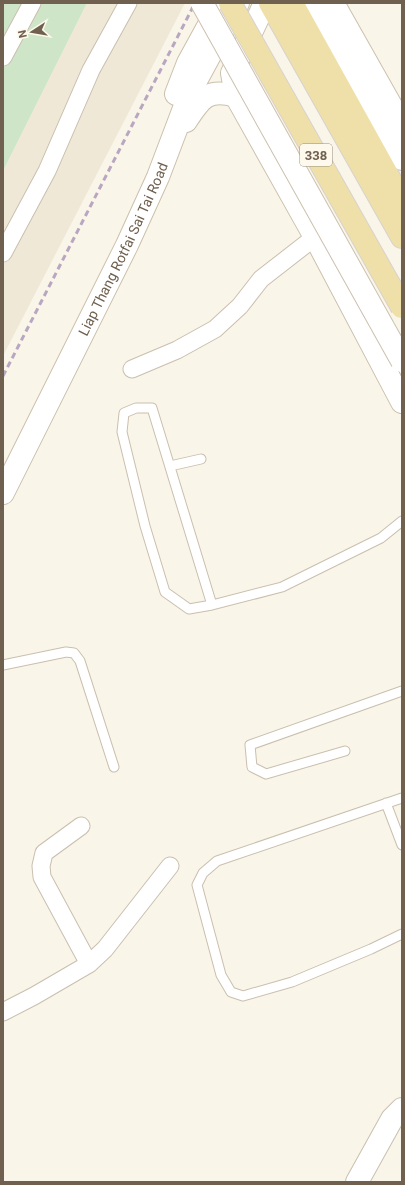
<svg xmlns="http://www.w3.org/2000/svg" width="405" height="1185" viewBox="0 0 405 1185" font-family="Roboto,sans-serif">
<style>
.residential{fill:#f0e8d7}
.green{fill:#cfe5c8}
.lines{fill:none;stroke-linecap:round;stroke-linejoin:round}
.service-casing{stroke:#cabfaf;stroke-width:11}
.minor-casing{stroke:#cabfaf;stroke-width:19}
.tertiary-casing{stroke:#cabfaf;stroke-width:24}
.secondary-casing{stroke:#ccc0ad;stroke-width:24}
.primary-casing{stroke:#d7d2ce;stroke-width:24}
.service{stroke:#fff;stroke-width:9}
.minor{stroke:#fff;stroke-width:17}
.tertiary{stroke:#fff;stroke-width:22}
.secondary{stroke:#fff;stroke-width:22}
.primary{stroke:#efe0a9;stroke-width:22}
.rail{stroke:#b9a7c2;stroke-width:3;stroke-dasharray:6 4;stroke-linecap:butt}
.secondary-bridge-casing{stroke:#ccc0ad;stroke-width:24;stroke-linecap:butt}
.primary-bridge-casing{stroke:#d7d2ce;stroke-width:24;stroke-linecap:butt}
.secondary-bridge{stroke:#fff;stroke-width:22}
.primary-bridge{stroke:#efe0a9;stroke-width:22}
.labels{text-anchor:middle;stroke-width:4;stroke-linejoin:round;paint-order:stroke}
.shield{fill:#fdf9ed;stroke:#9a8e7e;stroke-width:1}
.shield-label{font-size:13px;font-weight:bold;fill:#70604f}
.street-label{font-size:14px;fill:#70604f;stroke:#fdf9ed}
</style>
<rect width="100%" height="100%" fill="#f9f5e8"/>
<path class="residential" d="M87,3H185L3,356V171Z"/>
<path class="green" d="M3,3H87L3,171Z"/>
<g class="lines">
<g class="service-casing">
<path id="service" d="M170,466L201,459
M212,605L152,408H136L124,413L122,432L145,526L165,592L189,609L212,605L282,587L381,538L402,521
M3,665L66,652L74,653L80,661L114,767
M345,751L266,774L252,767L250,745L402,691
M402,798L217,861L203,873L197,885L221,975L231,992L243,996L292,982L371,949L402,934
M386,803L402,845"/>
</g>
<g class="minor-casing">
<path id="minor" d="M3,57L32,3
M3,253L47,171L91,70L128,3
M132,369L177,350L215,329L240,306L261,279L315,237
M81,826L44,853L41,866L42,877L89,964
M3,1012L34,996L89,964L105,949L170,866"/>
</g>
<g class="tertiary-casing">
<path id="tertiary" d="M357,1182L392,1119L402,1109"/>
</g>
<g class="secondary-casing">
<g id="secondary">
<path d="M265,3L232,73L236,96L315,237L402,402"/>
<path d="M315,3L402,159"/>
<path d="M333,3L402,125"/>
<path d="M176,94L188,63L216,12"/>
<path d="M186,121C201,98 207,88 236,96"/>
<path id="s1" d="M3,493L127,245L158,177L191,90L238,3"/>
</g>
</g>
<g class="primary-casing">
<path id="primary" d="M270,3L402,237
M292,3L402,201"/>
</g>
<use href="#service" class="service"/>
<use href="#minor" class="minor"/>
<use href="#tertiary" class="tertiary"/>
<use href="#secondary" class="secondary"/>
<use href="#primary" class="primary"/>
<path class="rail" d="M3,376L195,3"/>
<g class="secondary-bridge-casing">
<path id="secondary-bridge" d="M202,3L402,361"/>
</g>
<g class="primary-bridge-casing">
<path id="primary-bridge" d="M230,3L402,307"/>
</g>
<use href="#secondary-bridge" class="secondary-bridge"/>
<use href="#primary-bridge" class="primary-bridge"/>
</g>
<g class="labels">
<rect class="shield" x="300" y="144" width="32" height="22" rx="3"/>
<g class="shield-label">
<text x="316" y="160">338</text>
</g>
<g class="street-label">
<text dy="5" stroke="none"><textPath href="#s1" startOffset="272">Liap Thang Rotfai Sai Tai Road</textPath></text>
</g>
</g>
<rect width="405" height="1185" fill="none" stroke="#70604f" stroke-width="8"/>
<g transform="translate(32 32) rotate(258)" stroke="#fdf9ed" stroke-width="3" paint-order="stroke">
<path d="M0-3L7 15L0 10L-7 15Z" fill="#70604f"/>
<text y="-6" font-size="11" font-weight="bold" text-anchor="middle" fill="#70604f">N</text>
</g>
</svg>
